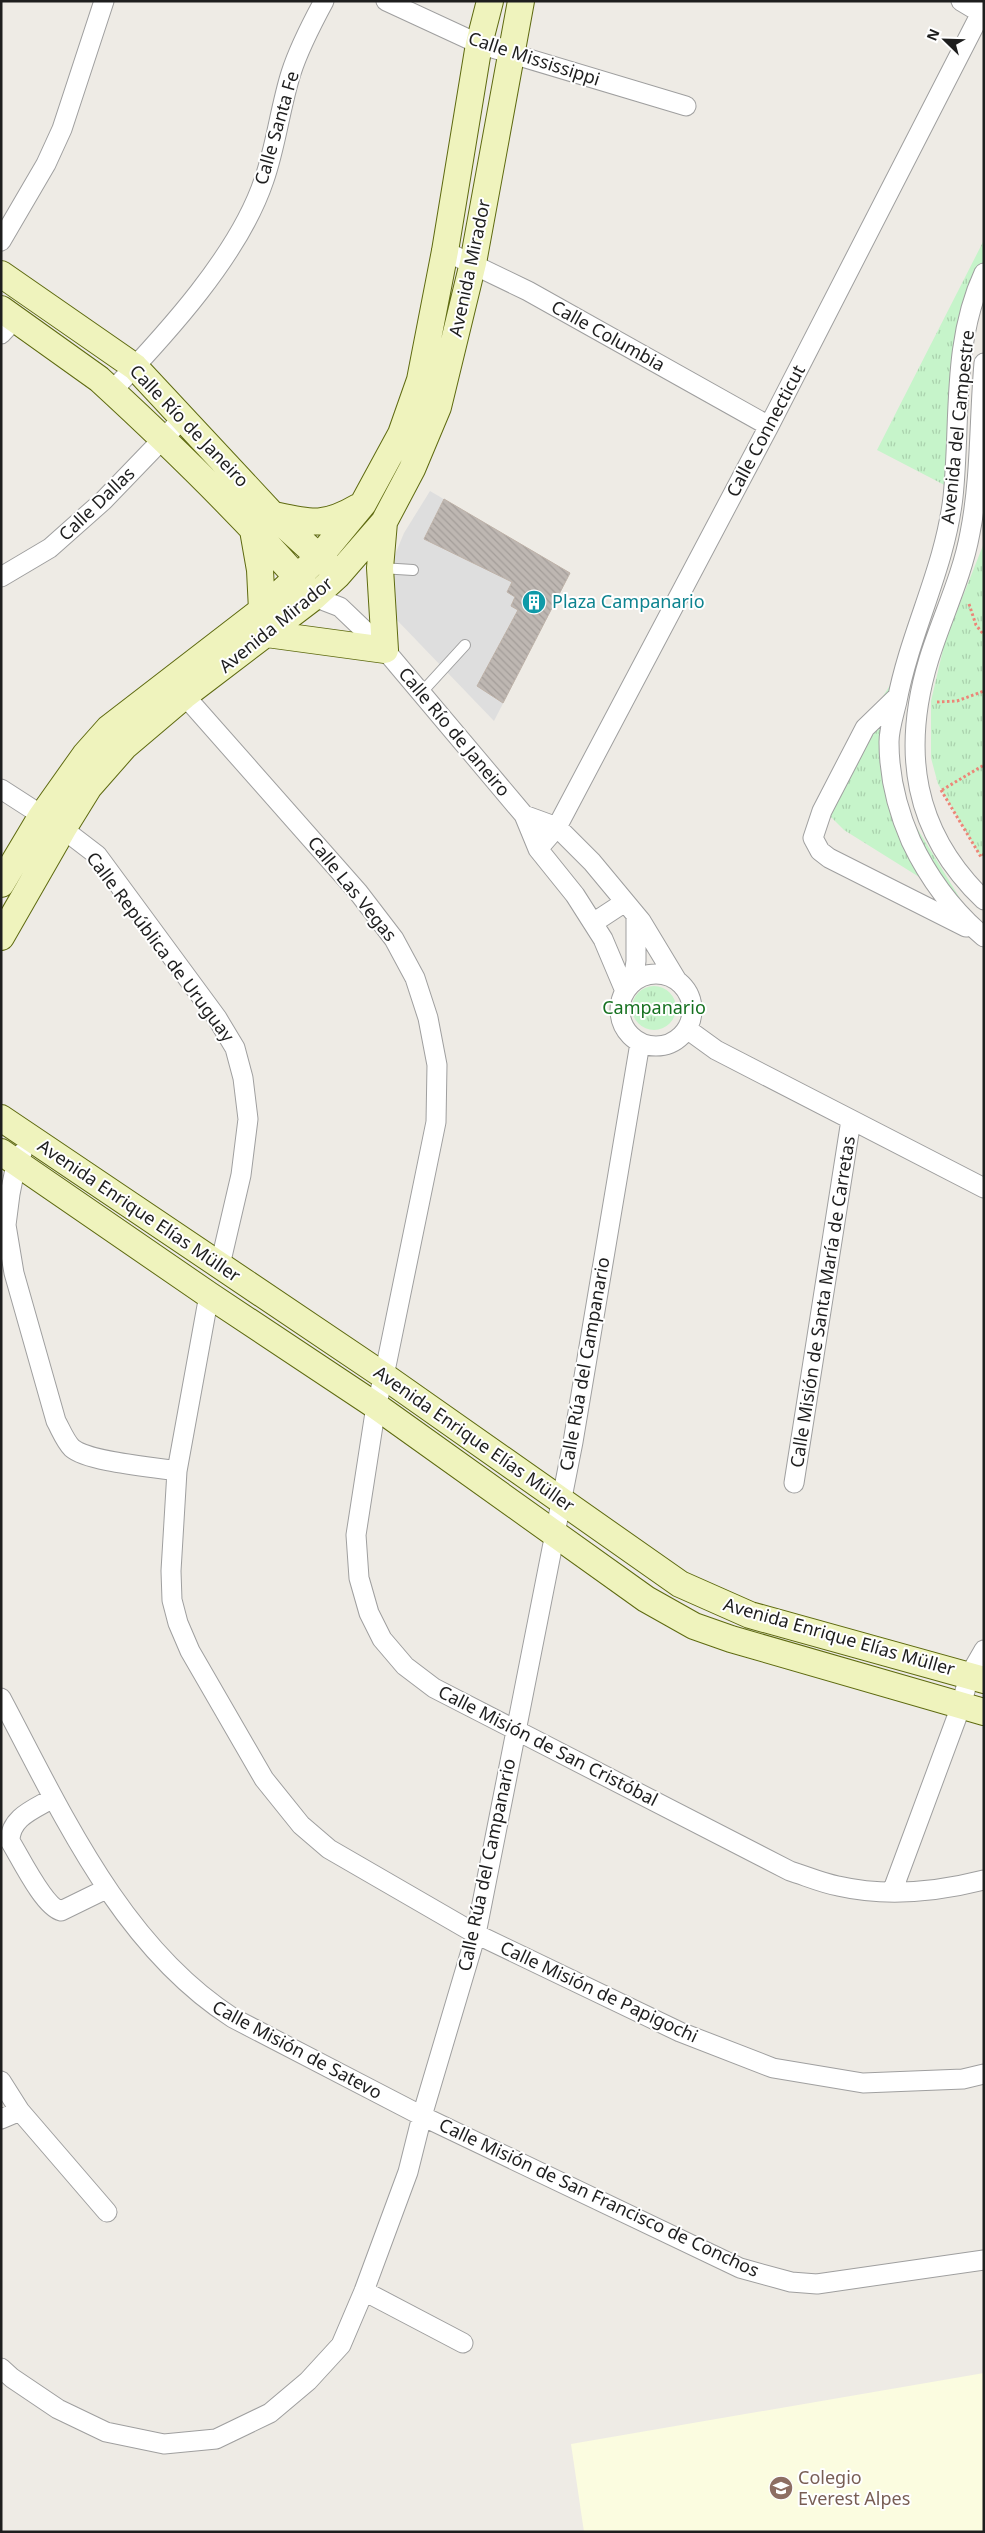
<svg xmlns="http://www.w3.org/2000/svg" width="985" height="2533" viewBox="0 0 985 2533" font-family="'Noto Sans',sans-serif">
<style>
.education{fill:#fbfce0}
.park{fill:url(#park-tufts)}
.parking{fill:#dedede}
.building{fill:url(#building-back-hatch);stroke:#beb2a8}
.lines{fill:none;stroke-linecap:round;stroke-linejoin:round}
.service-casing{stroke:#9f9f9f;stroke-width:12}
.minor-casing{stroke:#9f9f9f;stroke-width:21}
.secondary-casing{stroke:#5e6a10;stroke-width:28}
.path{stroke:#ec8678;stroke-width:3;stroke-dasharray:2.5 2.5;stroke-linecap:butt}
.service{stroke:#fff;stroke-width:10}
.minor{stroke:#fff;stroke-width:19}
.secondary{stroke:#eff3bd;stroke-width:26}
.labels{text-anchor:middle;stroke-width:4;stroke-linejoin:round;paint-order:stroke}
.street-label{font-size:18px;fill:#1e1e1e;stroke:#fff}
.culture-label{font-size:18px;fill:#0d838f;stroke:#fff;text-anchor:start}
.park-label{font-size:18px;fill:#167120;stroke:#fff}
.education-label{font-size:18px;fill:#785e54;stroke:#fff;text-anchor:start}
</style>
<defs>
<pattern id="park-tufts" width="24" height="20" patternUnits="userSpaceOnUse" patternTransform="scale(1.25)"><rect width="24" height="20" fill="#c6f4ca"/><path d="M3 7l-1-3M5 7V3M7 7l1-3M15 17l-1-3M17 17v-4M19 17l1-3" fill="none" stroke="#aad1ad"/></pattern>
<pattern id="building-back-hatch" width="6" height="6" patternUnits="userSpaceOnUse" patternTransform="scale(1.25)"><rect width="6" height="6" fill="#beb7b2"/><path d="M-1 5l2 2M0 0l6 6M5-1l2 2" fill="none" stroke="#a39d99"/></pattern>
</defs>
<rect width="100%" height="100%" fill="#eeebe5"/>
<path class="education" d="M984,2373V2532H584L571,2444Z"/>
<path class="park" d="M984,240V281L971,324L956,491L877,450Z
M984,543V854L981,857L938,784L931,758V701L945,641Z
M896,676L891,746L912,820L964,905L844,830L827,813L860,732Z
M632 1008a22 22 0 1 1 44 0a22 22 0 1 1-44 0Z"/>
<path class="parking" d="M430,491L570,573L494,721L395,618L392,562L404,533Z"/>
<path class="building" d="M444,499L570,573L503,703L477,686L518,610L511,606L515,597L507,592L512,582L424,539Z"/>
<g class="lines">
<g class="service-casing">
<path id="service" d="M381,568L413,570
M422,692L465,645"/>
</g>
<g class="minor-casing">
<path id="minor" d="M386,1L479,44L686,106
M961,1L981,13
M1,241L46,164L62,129L104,1
M445,251L528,291L769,426
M984,273C951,344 961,422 953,497C945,568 910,632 897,701C894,714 889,729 889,742C889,777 897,809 911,841C928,877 953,911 984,937
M1,334L15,319
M984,363C979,419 981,478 970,533C962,577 942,617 929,659C901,751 913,832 984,900
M112,391C166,334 239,255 264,180C276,146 280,108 291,73C299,48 311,25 324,1
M1,577L50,548L103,501L183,418
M314,597L340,607L385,650L524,815L538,849L575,895L603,939L625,991
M177,687L358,892L394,939L415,978L428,1018L437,1065L436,1122L384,1376L376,1406L356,1535L359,1578L369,1613L382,1639L405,1666L434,1688L790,1871C806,1876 822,1883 838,1886C886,1897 937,1892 984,1880
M898,696L865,728L822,811L813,838L820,851L829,858L966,927
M1,789L63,829L97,855L217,1018L235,1048L243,1078L248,1119L241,1175L220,1265
M524,815L557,827L592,862L641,921L676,979
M538,849L557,827L769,426L984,7
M593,923L625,902
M620 1010a36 36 0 1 1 72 0a36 36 0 1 1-72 0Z
M633,982L636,961V915
M687,1029L716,1050L984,1188
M22,1153L16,1164L10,1194L6,1225L14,1273L56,1421C61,1430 65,1441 72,1448C88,1462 154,1467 177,1471
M209,1295L177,1471L171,1571L172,1600L178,1623L190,1651L264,1779L301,1825L329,1849L476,1934L680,2032L773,2068L863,2083L963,2079L984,2074
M794,1483L851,1120
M1,1698C62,1813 121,1946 233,2018L422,2116L740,2268L791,2282L817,2284L984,2260
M53,1798C35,1809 10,1817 10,1841C20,1857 44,1907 61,1911L106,1889
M892,1892L961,1706L969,1676L984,1650
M1,2081L20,2111L107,2212
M1,2119L20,2111
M364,2291L463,2343
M1,2368L12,2378L58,2409L106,2432L164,2444L216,2439L270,2413L308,2381L341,2345L364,2291L408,2172L422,2116L476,1934L573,1442L640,1043"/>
</g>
<g class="secondary-casing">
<path id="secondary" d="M1,274L135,367L272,514L332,569
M1,309L99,379C172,446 244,516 309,591
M274,515C311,523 324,527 358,507
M253,530L260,570L262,610
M267,634L385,650L380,568L384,522
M1,884L41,817L85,755L109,728L262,610L320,556L363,504L401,434L420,380L445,251L479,44L490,1
M1,937L63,829L89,787L125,746L184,696L314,597L337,576L384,522L412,469L438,407L473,263L521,1
M1,1118L384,1376L680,1584L750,1615L984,1680
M1,1152L209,1295L376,1406L646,1599L694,1626L731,1639L984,1712"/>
</g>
<path class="path" d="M969,604L976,625L984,635
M937,702L957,701L984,691
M941,790L981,857L984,854
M942,790L984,765"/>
<use href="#service" class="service"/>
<use href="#minor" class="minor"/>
<use href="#secondary" class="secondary"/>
</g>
<defs>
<g id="building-disc" transform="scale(1.25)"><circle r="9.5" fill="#0f9aa8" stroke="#fff"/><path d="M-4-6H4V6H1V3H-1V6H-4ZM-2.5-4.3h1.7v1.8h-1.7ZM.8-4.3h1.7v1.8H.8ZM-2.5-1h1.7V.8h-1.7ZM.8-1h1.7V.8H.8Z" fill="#fff"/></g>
<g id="school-disc" transform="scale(1.25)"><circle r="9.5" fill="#8d6e63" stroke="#fff"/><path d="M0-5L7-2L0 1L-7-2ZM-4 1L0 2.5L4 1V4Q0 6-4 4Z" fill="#fff"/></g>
</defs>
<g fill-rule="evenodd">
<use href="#building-disc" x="534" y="602"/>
<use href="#school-disc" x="781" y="2488"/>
</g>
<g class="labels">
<g class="street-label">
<text transform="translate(534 59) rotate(18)" y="6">Calle Mississippi</text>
<text transform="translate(277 128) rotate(-74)" y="6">Calle Santa Fe</text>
<text transform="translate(470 268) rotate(-78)" y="6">Avenida Mirador</text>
<text transform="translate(608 336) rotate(29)" y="6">Calle Columbia</text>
<text transform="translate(189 426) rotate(46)" y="6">Calle Río de Janeiro</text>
<text transform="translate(958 427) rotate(-84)" y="6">Avenida del Campestre</text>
<text transform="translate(766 431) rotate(-62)" y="6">Calle Connecticut</text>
<text transform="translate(97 504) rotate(-44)" y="6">Calle Dallas</text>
<text transform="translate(276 625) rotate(-39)" y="6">Avenida Mirador</text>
<text transform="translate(454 732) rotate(50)" y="6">Calle Río de Janeiro</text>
<text transform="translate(352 889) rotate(51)" y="6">Calle Las Vegas</text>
<text transform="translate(160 947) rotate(53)" y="6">Calle República de Uruguay</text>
<text transform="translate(139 1211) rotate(34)" y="6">Avenida Enrique Elías Müller</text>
<text transform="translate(823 1302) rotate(-81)" y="6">Calle Misión de Santa María de Carretas</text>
<text transform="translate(585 1364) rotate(-80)" y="6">Calle Rúa del Campanario</text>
<text transform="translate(474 1439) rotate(35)" y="6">Avenida Enrique Elías Müller</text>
<text transform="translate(839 1637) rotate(16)" y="6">Avenida Enrique Elías Müller</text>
<text transform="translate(548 1746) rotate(27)" y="6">Calle Misión de San Cristóbal</text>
<text transform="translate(487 1865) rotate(-78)" y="6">Calle Rúa del Campanario</text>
<text transform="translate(599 1992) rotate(25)" y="6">Calle Misión de Papigochi</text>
<text transform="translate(297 2050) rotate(28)" y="6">Calle Misión de Satevo</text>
<text transform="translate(599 2198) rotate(25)" y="6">Calle Misión de San Francisco de Conchos</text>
</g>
<g class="culture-label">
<text x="552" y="608">Plaza Campanario</text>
</g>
<g class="park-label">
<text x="654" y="1014">Campanario</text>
</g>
<g class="education-label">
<text x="798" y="2484">Colegio<tspan x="798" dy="21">Everest Alpes</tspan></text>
</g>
</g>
<rect width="985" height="2533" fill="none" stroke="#1e1e1e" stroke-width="5"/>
<g transform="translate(945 40) rotate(293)" stroke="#ffffff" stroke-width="4" paint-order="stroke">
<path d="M0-4L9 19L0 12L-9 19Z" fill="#1e1e1e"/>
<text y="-8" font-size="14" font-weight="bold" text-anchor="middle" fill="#1e1e1e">N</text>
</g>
</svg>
